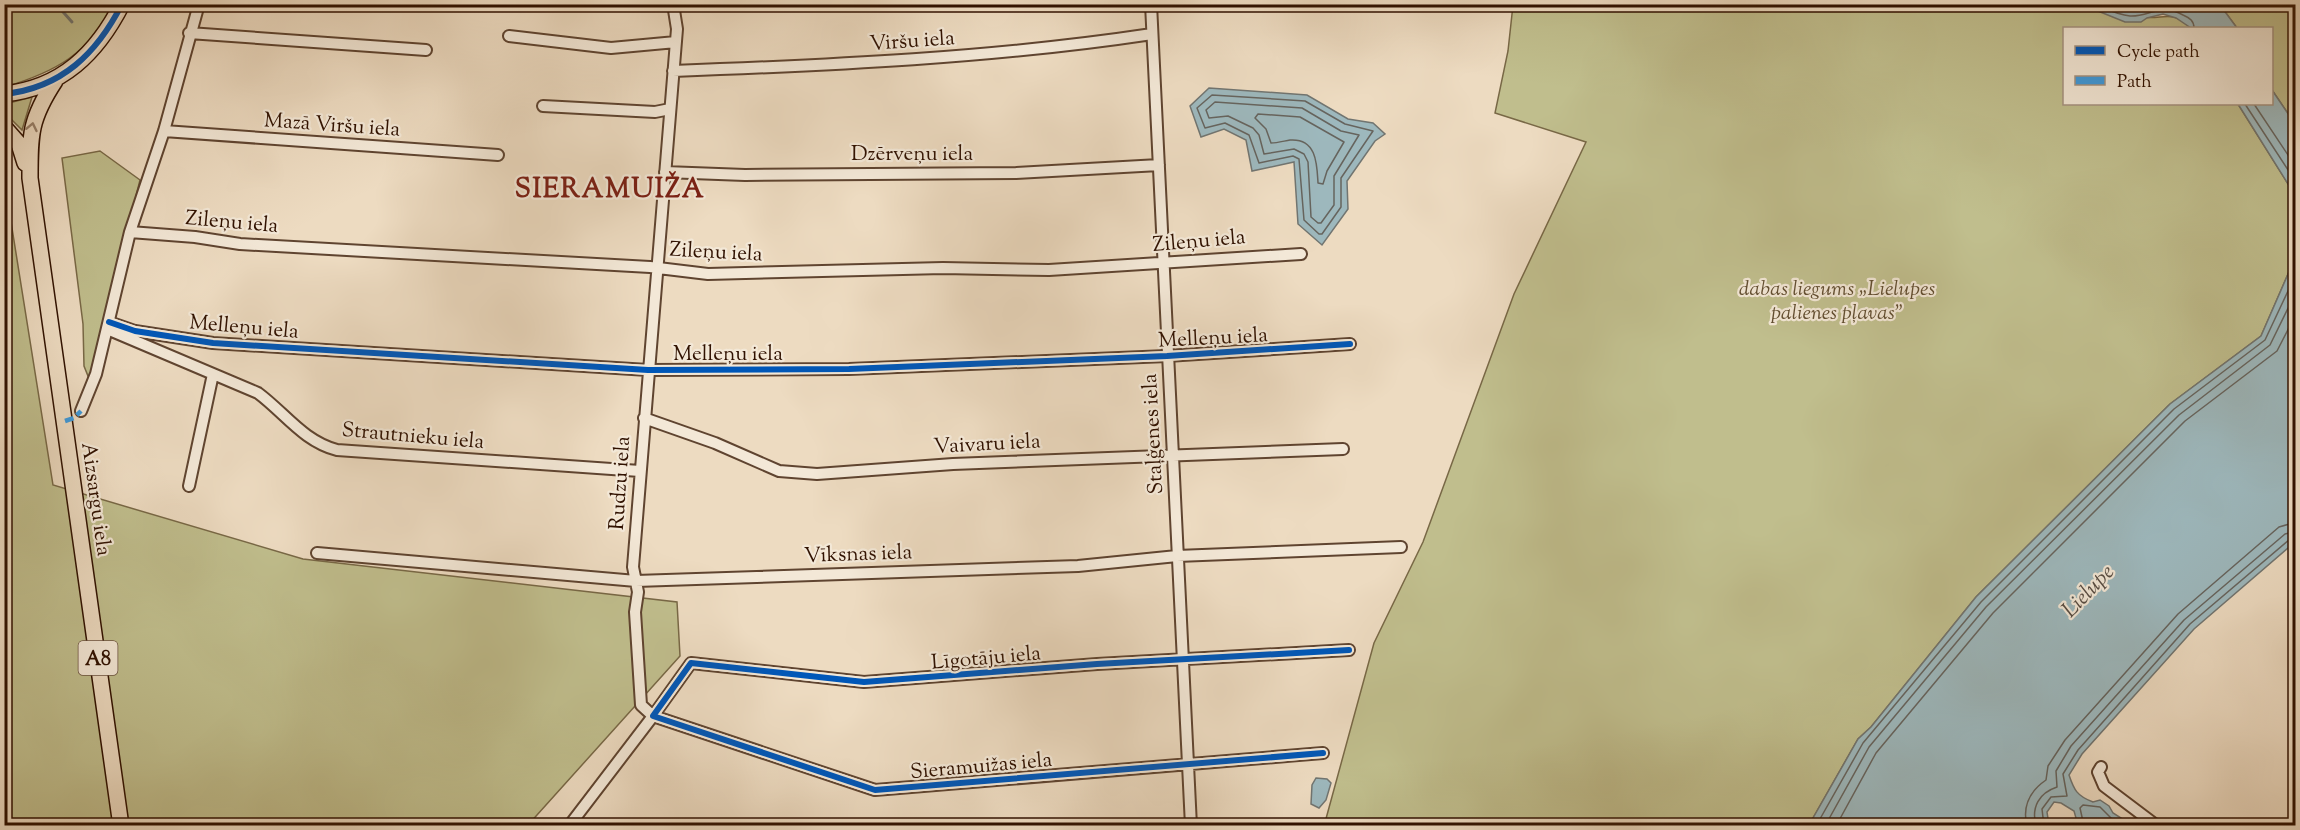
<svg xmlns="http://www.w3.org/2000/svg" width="2300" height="830" viewBox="0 0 2300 830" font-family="'Sorts Mill Goudy',serif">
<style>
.green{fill:#c0be8d;stroke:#786846;stroke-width:1.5}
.water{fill:#9db8bd;stroke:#717571;stroke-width:1.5}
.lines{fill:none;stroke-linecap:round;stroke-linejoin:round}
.shore{stroke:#66645e;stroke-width:1.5}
.stream{stroke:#717571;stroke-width:3}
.minor-casing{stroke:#5f4430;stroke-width:14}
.highway-casing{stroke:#301100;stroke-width:18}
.minor{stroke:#f3e8d7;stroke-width:10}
.highway{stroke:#eddbc1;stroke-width:15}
.quiet{stroke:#3e9adc;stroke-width:4.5;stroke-dasharray:9 4.5;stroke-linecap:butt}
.cycleway-casing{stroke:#f3e8d7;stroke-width:10}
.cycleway{stroke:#0057b8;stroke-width:6}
.oneway{stroke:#98806a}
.labels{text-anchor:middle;stroke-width:4.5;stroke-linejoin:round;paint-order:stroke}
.shield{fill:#f3e8d7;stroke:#6a5240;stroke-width:1.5}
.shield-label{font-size:20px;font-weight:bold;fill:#301100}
.street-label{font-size:21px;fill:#301100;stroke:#f3e8d7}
.park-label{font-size:21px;font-style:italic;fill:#624e31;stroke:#f3e8d7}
.water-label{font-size:22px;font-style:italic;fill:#564b42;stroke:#f3e8d7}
.district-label{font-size:27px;font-weight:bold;letter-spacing:1.5px;fill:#7a1f14;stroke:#f3e8d7}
</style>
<rect width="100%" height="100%" fill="#eddbc1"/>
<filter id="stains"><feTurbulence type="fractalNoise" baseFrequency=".00333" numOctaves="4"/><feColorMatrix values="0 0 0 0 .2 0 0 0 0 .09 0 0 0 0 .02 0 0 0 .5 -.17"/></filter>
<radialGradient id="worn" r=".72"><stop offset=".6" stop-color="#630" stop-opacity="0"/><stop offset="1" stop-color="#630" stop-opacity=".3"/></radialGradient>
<path class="green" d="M2083,4L2090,9C2108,12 2125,15 2142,17C2163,20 2173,9 2191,28H2064V104H2238L2295,195V258L2261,336L2170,404L1976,597L1871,727L1858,739L1809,825L1324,826L1374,643L1423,542L1514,294L1586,142L1495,113L1508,51L1513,5Z
M5,5H113C89,54 55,72 5,87Z
M2220,5H2295V124L2272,90V28H2237Z
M32,97L22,130L5,113V104Z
M100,151L140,180L90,381L84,366L83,324L62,158Z
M4,178L53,485L303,559L677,602L680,656L528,825H5Z"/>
<path class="water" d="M2083,5H2220L2237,28H2191L2176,18L2163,14L2147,18L2141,22H2125Z
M1209,88L1307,95L1348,119L1373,123L1385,134L1375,141L1347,181L1348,209L1322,245L1298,224L1294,162L1252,171L1246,140L1224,129L1201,137L1190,106Z
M2272,90L2295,124V195L2238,104H2272Z
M2295,258V542L2194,629L2082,754L2069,775C2074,790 2077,796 2093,802L2100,800L2109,806L2113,813L2132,825H2078L2074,811L2061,803L2054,802L2047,812L2049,825H1809L1858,739L1871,727L1976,597L2170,404L2261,336Z
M1316,778L1327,779L1331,783L1326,800L1319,808L1311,804L1312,785Z"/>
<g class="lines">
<path class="shore" d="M2094,4C2106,9 2118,15 2130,16C2150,17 2160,2 2183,15C2190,18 2194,21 2194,28
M1212,95L1305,101L1345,124L1373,131L1341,178V207L1322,234H1319L1304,220L1299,159L1293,156L1259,163L1249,135L1225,123L1205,128L1197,108Z
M1215,102L1302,108L1341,131L1359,135L1334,176V205L1321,223H1318L1311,217L1308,162L1304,154L1294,149L1264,154L1259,135L1253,128L1228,116L1209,118L1206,110Z
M2245,104L2296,182
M2254,104L2296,167
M1258,114L1300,117L1344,142L1327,171L1323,184L1318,183C1317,165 1317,138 1290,140C1284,141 1277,143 1271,143L1266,129L1255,118Z
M1816,826L1863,743L1981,602L2174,409L2265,340L2296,274
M1825,826L1869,747L1986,607L2179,415L2270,345L2296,292
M1836,826L1876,753L1993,613L2185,421L2277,351L2296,314
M2027,826C2022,806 2030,791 2046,780L2048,766L2065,740L2178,614L2279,527L2296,522
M2036,826C2031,807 2039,793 2057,787L2056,771L2071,746L2184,620L2285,534L2296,531
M2044,826L2042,809L2051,797L2067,796L2063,774L2078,750L2190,624L2289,540L2296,538
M2084,826L2080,808L2083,805L2100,807L2119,826"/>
<path class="stream" d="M56,4L72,22"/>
<g class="minor-casing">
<path id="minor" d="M1151,4L1191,826
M189,33L426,50
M509,36L611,48L676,42
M673,71C834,65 993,58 1152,34
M543,106L655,112L670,109
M164,131L498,155
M665,172L745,175L1016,173L1159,165
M130,232L195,237L240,244L650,267L708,274L943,268L1049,270L1301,254
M109,322L135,331L213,343L648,370L849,369L1167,356L1350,344
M107,329L258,393C285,413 303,441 337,450L640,471
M81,411L96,374L130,232L164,131L199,4
M644,418L715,443L779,471L817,474L953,464L1343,449
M189,486L213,374
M317,553L636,581L1078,566L1177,556L1401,547
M1323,753L875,790L653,716L691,663L864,682L1097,664L1349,650
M2101,767L2098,772L2104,786L2157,826
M569,826L653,716L641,705L635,612L638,592L633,567L677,29L673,4"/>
</g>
<g class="highway-casing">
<path id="highway" d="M55,81C30,119 30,134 30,178L121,826
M4,94C62,88 97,53 122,4
M4,127L19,144L25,163"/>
</g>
<use href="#minor" class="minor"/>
<use href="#highway" class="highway"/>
<path class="quiet" d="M65,421L74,418L81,411"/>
<g class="cycleway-casing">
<path id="cycleway" d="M4,94C62,88 97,53 122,4
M109,322L135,331L213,343L648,370L849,369L1167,356L1350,344
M1323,753L875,790L653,716L691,663L864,682L1097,664L1349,650"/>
</g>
<use href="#cycleway" class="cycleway"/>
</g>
<defs><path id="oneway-chevron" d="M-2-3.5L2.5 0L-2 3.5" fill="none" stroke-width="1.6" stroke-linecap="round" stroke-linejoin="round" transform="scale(1.5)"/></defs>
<use class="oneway" href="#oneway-chevron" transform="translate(32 127) rotate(-78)"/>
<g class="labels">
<rect class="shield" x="78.5" y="641" width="39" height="34" rx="4.5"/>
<g class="shield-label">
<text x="98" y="665">A8</text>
</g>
<g class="street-label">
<text transform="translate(912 40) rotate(-4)" y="7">Viršu iela</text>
<text transform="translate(332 124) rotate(4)" y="7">Mazā Viršu iela</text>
<text x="912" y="160">Dzērveņu iela</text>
<text transform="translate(232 221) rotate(5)" y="7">Zileņu iela</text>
<text transform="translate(1199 240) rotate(-5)" y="7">Zileņu iela</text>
<text transform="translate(716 251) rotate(3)" y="7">Zileņu iela</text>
<text transform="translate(244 326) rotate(5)" y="7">Melleņu iela</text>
<text transform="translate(1213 337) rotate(-3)" y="7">Melleņu iela</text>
<text x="728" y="360">Melleņu iela</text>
<text transform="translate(1152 434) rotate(-93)" y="7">Staļģenes iela</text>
<text transform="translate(413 435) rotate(5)" y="7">Strautnieku iela</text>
<text transform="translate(987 443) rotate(-3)" y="7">Vaivaru iela</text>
<text transform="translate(619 483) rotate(-86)" y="7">Rudzu iela</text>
<text transform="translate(97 499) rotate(82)" y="7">Aizsargu iela</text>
<text transform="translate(858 553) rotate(-2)" y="7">Vīksnas iela</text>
<text transform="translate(986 657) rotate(-5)" y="7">Līgotāju iela</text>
<text transform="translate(981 765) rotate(-5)" y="7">Sieramuižas iela</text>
</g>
<g class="park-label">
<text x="1837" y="295">dabas liegums „Lielupes<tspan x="1837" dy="24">palienes pļavas”</tspan></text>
</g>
<g class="water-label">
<text transform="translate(2087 590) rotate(-46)" y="8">Lielupe</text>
</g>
<g class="district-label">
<text x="610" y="197">SIERAMUIŽA</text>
</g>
</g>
<rect width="2300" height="830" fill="none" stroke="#eddbc1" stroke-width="24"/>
<rect x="6" y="6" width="2288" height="818" fill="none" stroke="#301100" stroke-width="3"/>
<rect x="12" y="12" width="2276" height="806" fill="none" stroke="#301100" stroke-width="1.5"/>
<rect x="2063" y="27" width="210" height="78" fill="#f3e8d7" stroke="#a59281" stroke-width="1.5"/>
<rect x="2075" y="46" width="30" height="9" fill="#0057b8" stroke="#a59281" stroke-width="1.5"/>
<text x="2117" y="57" font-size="18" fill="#301100">Cycle path</text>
<rect x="2075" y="76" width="30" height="9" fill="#3e9adc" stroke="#a59281" stroke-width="1.5"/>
<text x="2117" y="87" font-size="18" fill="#301100">Path</text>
<rect width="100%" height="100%" filter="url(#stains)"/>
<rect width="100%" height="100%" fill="url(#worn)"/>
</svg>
